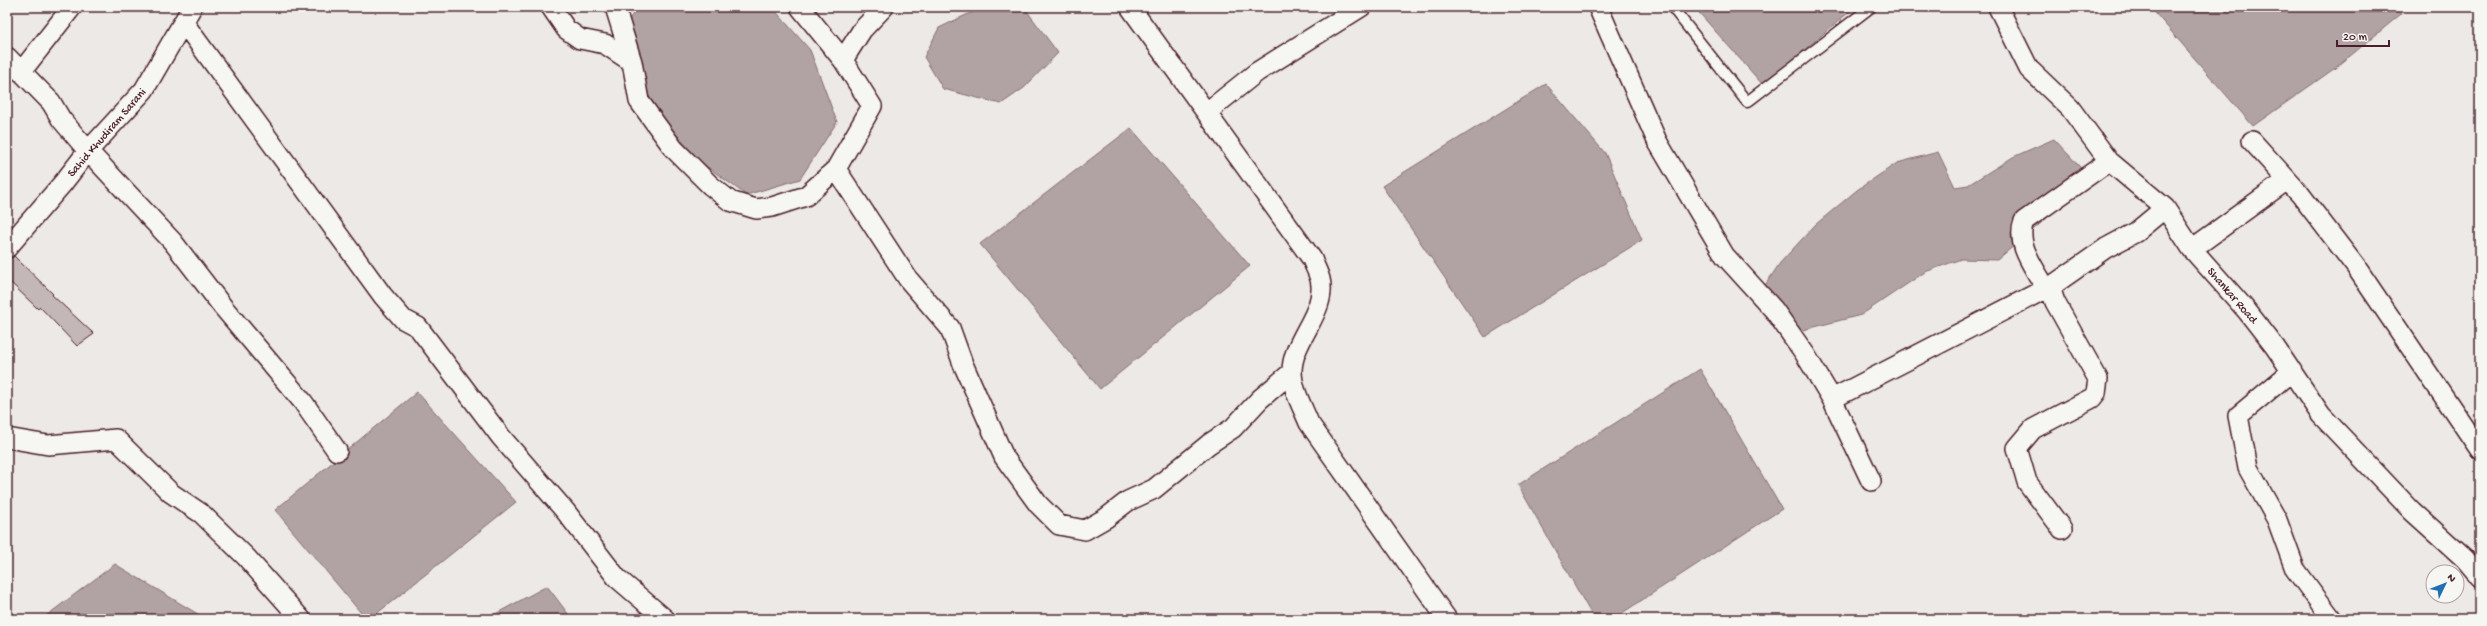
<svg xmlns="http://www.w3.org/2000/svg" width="2487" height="626" viewBox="0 0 2487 626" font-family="'Gochi Hand',sans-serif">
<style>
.water{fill:#b1a2a3;stroke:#886e73}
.building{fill:#c4b7b7;stroke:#4a1f2b}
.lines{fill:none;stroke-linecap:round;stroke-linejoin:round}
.lane-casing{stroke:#4a1f2b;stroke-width:13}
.street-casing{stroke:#4a1f2b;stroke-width:22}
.lane{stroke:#f6f6f2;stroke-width:10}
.street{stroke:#f6f6f2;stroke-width:19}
.labels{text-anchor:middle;stroke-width:4;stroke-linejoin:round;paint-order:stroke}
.street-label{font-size:12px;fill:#4a1f2b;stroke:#f6f6f2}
</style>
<rect width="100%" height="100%" fill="#ece9e6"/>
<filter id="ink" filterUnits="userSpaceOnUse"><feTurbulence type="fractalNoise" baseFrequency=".025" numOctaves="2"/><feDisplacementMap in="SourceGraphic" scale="8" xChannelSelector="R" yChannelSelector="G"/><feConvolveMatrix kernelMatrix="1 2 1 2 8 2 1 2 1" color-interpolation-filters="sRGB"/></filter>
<g filter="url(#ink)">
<path class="water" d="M637,7H772L810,50L837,122L800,179L746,195L698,160L652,105L626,25Z
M989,7H1024L1058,53L1024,88L1001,104L943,89L924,57L939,28L968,14Z
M1694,7H1855L1763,85Z
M2150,7H2396L2401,14L2338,66L2253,126Z
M1546,84L1605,153L1642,240L1485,337L1382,186Z
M1131,128L1250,266L1100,389L980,244Z
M2054,139L2092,180L1997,260L1961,259L1925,272L1861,315L1791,333L1753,303L1780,263L1815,225L1857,190L1897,163L1938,152L1955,187L1968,185L2013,157Z
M1700,369L1782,509L1613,619H1594L1518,485Z
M417,392L516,502L370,619H366L275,510Z
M115,564L206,619H36L46,616Z
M547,586L572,619H486Z"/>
<path class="building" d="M14,256L53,294L52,295L94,334L77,346L40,307L38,309L7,279V259Z"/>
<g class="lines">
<g class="lane-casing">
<path id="lane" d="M1672,7L1747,102L1871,7"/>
</g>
<g class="street-casing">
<path id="street" d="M551,7L566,29L580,39L605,44L632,62L639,101L674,149L710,185L730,201L756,209L772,207L806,196L836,169L908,279L950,328L963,364L1004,457L1038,504L1059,525L1085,530L1106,518L1128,501L1154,489L1209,444L1233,428L1260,399L1292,372
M615,7L632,62
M800,7L843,60
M1130,7L1312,259C1314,265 1318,272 1320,279C1328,311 1292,340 1292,371C1292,389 1303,408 1309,423L1447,619
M1598,7L1657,141L1725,256L1774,310L1805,354L1832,399L1871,481
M1998,7L2029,69L2070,108L2109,161L2165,208L2192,249L2247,311L2275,347L2321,415L2412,511L2465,559L2480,577
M184,23L383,296L403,319L418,327L501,437L566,512L617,578L665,619
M7,57L51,102L61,119L88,151L173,242L223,307L303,402L337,451
M21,72L72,7
M1207,112L1257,72L1361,7
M2252,141L2300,194L2356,267L2480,450
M836,169L872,106L843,60L862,30L884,7
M7,248L63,183L88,151L144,90L192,7
M2192,249L2287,180
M2046,289C2035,268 2015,245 2024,221L2109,161
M2292,371L2238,416L2248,468L2277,520L2295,569L2332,619
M1832,399L2053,285
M7,438L48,445L116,439L171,493L202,514L246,557L301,619
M2062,529L2027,482L2017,448L2033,429L2092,398L2096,393L2098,379L2055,302L2052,293L2053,285L2106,248L2136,232L2165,208"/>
</g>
<use href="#lane" class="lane"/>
<use href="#street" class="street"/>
</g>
</g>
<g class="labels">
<g class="street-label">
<text transform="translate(106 132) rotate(-49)" y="4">Sahid Khudiram Sarani</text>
<text transform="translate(2233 295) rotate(49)" y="4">Shankar Road</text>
</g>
</g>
<rect width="2487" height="626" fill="none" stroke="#f6f6f2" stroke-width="24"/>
<rect x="12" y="12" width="2463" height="602" fill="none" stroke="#4a1f2b" stroke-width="1.5" filter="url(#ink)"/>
<g transform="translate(2445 584) rotate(47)"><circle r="19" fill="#f6f6f2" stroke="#b1a0a2"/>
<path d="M0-3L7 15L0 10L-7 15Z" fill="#1f6fb2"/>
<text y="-6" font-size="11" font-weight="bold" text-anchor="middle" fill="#4a1f2b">N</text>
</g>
<path d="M2337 40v6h52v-6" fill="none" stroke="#4a1f2b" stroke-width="2"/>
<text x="2343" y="40" font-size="12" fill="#4a1f2b" stroke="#f6f6f2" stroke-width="3" paint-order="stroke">20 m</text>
</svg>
